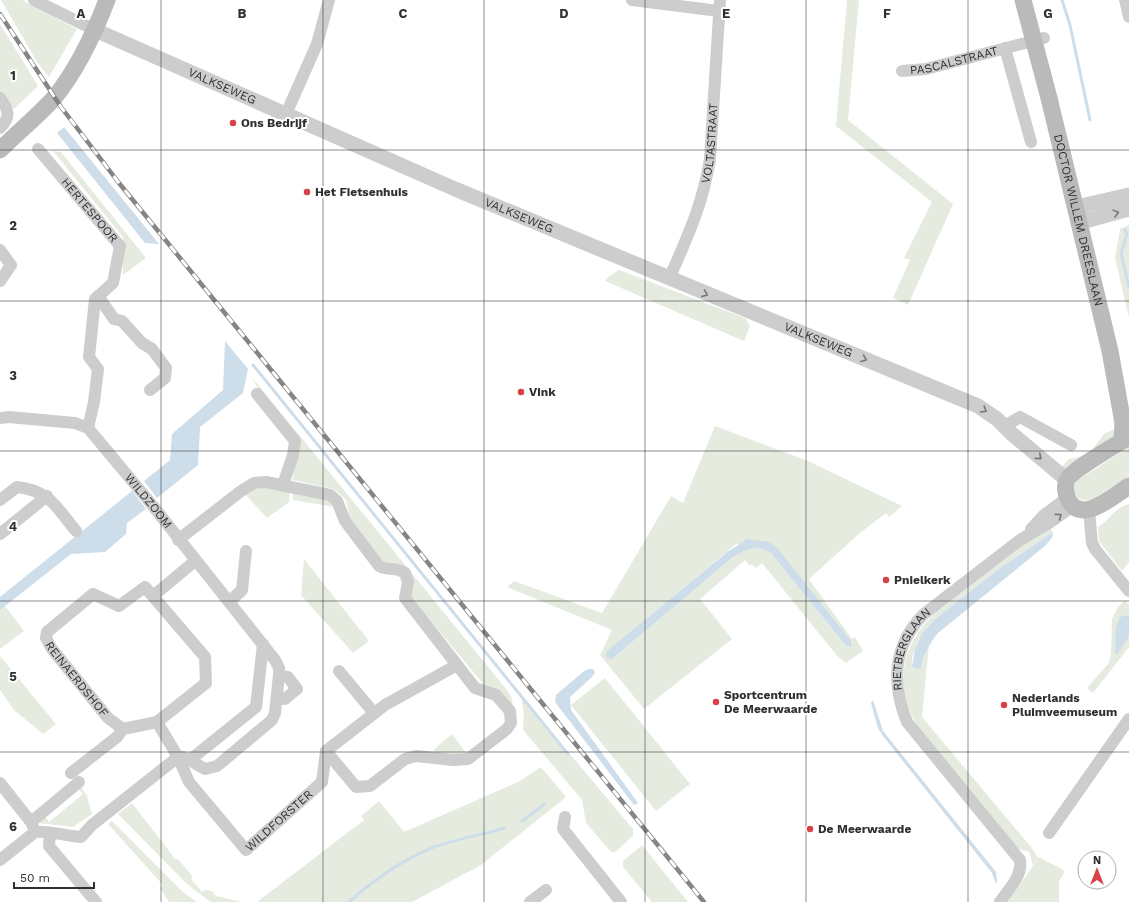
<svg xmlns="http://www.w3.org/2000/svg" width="1129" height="902" viewBox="0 0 1129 902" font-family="'Work Sans',sans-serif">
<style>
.green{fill:#e5ecdf;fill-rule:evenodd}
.water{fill:#cdddea}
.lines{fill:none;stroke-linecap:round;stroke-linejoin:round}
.stream{stroke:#cdddea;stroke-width:3}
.minor{stroke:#cdcdcd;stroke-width:12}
.tertiary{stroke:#cdcdcd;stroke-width:15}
.secondary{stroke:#bababa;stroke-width:17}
.rail-casing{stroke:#858585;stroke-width:4.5}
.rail{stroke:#fff;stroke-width:3;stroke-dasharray:9;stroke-linecap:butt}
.oneway{stroke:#777}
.grid{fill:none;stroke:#303030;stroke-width:1;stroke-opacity:0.55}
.poi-dot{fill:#d74147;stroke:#fff;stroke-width:1.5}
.labels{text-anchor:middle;stroke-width:4;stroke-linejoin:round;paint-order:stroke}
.street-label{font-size:12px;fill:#303030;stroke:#fff}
.poi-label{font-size:12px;font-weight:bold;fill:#303030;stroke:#fff;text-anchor:start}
.grid-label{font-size:13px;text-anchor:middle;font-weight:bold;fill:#303030;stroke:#fff;stroke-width:4;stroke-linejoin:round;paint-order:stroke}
</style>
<rect width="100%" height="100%" fill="#fff"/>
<path class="green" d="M1,0H22L77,29L49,77L37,62Z
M847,0H859L848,120L953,204L908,305L893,298L910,260L904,258L932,202L836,126Z
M0,24L38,86L14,109L0,91Z
M53,151L61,152L146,258L123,275V237Z
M1129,225V318L1115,258L1120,229Z
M619,270L745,318L750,326L744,341L605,281L609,276Z
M251,376L507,690L511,696L514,711L486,687L412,599L403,566L396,563L382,562L351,523L346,500L340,494L333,489L293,480L297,441L260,392Z
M715,426L808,461L902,506L889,517L886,513L860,533L809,579L852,639L855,637L863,651L846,663L838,657L762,563L756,568L752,564L750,566L745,560L700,599L732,639L644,709L600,655L612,630L507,587L514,581L602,613L671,496L683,503ZM736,544L779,550L850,648L846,646L771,553C757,544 747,549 733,557L612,659H608V651Z
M1120,427L1118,435L1065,474L1058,470L1069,459L1088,455L1105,433Z
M1129,447V476L1090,501L1079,499C1073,492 1072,487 1078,480Z
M264,488L290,492L289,502L267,518L244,493L253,489Z
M293,493L330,501L334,507L293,500Z
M1129,504V562L1122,571L1099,541L1098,527C1112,519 1110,510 1129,504Z
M1050,528L1053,532L1000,568L935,619L923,632L912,657V666L916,669H921L929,644L922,717L1031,847L1038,858L1033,865L1029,852L1017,848L918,727C894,688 900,648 932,616L1028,541Z
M304,559L369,641L353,653L301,595Z
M1125,600L1129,605V647L1093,693L1087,688L1109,663L1111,654L1112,619L1118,607Z
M5,606L24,631L0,649V610Z
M0,656L56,724L43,734L14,710L0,690Z
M605,678L690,784L656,811L571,705Z
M521,696L633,829V836L615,852H611L586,823L582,800L523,730L524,714Z
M452,734L467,754L437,756L433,750Z
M541,767L566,797L481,865L412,902H257L364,820L361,816L379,801L404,832L518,782Z
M81,787L87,796L92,814L73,827L39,823L45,816L49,822L83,794L79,789Z
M132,803L176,860L178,859L193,877L191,879L202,892L205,890L212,891L216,896L242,902H211L188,885L118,814Z
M112,821L184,893L197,902H169L160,888L163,885L108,824Z
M642,845L688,902H652L623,867V861Z
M1039,857L1065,871L1059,882V902H1008Z"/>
<path class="water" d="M64,127L159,244L145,243L57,133Z
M225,341L248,369L243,393L200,427L198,465L157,498L144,481L170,460L172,434L223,390Z
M132,491L146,509L127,523L126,534L105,552L71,554L0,610V597Z
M1053,532L1052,538L1045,546L938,633C929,644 924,654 921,669H916L912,666L915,649L923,632L935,619L1000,568Z
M747,539L770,542L779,550L851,641V647L846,646L771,553C757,544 747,549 733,557L612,659H608L606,656L607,651L726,553Z
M1122,616H1129V636L1117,655L1115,652C1116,641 1113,624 1122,616Z
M589,669H593L595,672L592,677L570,697L571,710L638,803L634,805L555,702L556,695L584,671Z
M873,700L883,731L996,872L997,880L996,884L992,873L883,736L878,728L871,703Z"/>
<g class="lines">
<path class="stream" d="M1062,0L1070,25L1090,120
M1125,230L1127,234L1121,253L1129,287
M253,365L568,754
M522,821L545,804
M349,902C375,879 401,860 434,847C456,839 482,835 505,828"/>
<g class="minor">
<path d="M34,0L95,30"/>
<path d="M632,0L719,11"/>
<path d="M1125,0L1129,17"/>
<path d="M1005,48L1031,142"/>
<path id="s1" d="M902,71L926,69L1044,38"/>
<path d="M0,98C9,110 11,117 0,128"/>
<path d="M286,114L317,44L329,0"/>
<path id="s2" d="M38,149L120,246L113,283L95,299L89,357L98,369L94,402L88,428"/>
<path d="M0,250L11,265L0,281"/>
<path id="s3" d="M669,279C687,238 703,204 710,159L720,0"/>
<path d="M98,296L114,319L122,321L142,343L152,349L166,368L165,378L150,390"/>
<path d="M257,394L295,441L293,455L283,485"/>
<path id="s4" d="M0,418L9,417L75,423L88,428L153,506L275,660L279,668V675L275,713L272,720L217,766L205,769L184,757H178L92,825L81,837C68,836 46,830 35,832L0,860"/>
<path d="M1005,426L1020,417L1071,445"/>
<path d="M0,500L17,487C49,490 57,508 76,531"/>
<path d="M1089,510L1092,543L1095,549L1129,591"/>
<path d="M1031,529L1044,515L1067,498"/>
<path d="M0,534L47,496"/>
<path d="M178,540L241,491L254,483L266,482L330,495L337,501L345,521L379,566C387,571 395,566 405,573L408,582L405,598L475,688L496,695L510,711L511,723L507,729L468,759L453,760L416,756L405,759L370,786L356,787L326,751"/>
<path d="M153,596L195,561"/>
<path d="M229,602L242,590L246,551"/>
<path d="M339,671L374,713"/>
<path d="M277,698L285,699L297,689L288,677L279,675"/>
<path id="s5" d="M157,722L178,757L189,782L246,850L322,782L326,751L385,705L457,665"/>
<path d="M190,760L256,707L263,644"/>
<path id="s6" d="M71,773L117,737L123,729L157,722L206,683L205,657L145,587L119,606L93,594L47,632L46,638L52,649L108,718L123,729"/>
<path d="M0,783L31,822L34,829"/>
<path d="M565,817L563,829L621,902"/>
<path d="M31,822L79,782"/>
<path d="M50,833L49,846L96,902"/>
<path d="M1049,833L1129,719"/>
<path d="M530,902L546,890"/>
<path id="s7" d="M1000,902C1009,889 1023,875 1020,860L907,722C891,683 893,645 924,614L1020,540L1049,523L1073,506"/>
</g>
<g class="tertiary">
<path id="s8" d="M95,30L455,189L978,406L997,419L1011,433L1067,480"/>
<path d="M1129,195L1085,205L1077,215L1089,220L1129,209"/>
</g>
<g class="secondary">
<path id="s9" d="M1023,0L1049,98L1110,351L1123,423L1122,441"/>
<path d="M0,150C18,132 38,116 55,97C78,68 94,34 107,0"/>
<path d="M1129,438L1122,441C1110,449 1072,470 1067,480C1064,486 1066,496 1069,501C1083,524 1113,496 1129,486"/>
</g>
<g class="rail-casing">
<path id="rail" d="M0,14L61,107L119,183L704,902"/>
</g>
<use href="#rail" class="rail"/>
</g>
<defs><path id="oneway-chevron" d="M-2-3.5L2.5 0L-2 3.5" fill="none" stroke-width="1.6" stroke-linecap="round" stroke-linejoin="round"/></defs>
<g class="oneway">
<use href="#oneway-chevron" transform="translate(1116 213) rotate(-15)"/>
<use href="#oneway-chevron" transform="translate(705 294) rotate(22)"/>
<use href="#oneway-chevron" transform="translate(864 359) rotate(22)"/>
<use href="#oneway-chevron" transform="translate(984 410) rotate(31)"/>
<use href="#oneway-chevron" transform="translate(1039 457) rotate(40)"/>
<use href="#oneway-chevron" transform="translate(1059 516) rotate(-37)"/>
</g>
<path class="grid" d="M161,0V902M323,0V902M484,0V902M645,0V902M806,0V902M968,0V902M0,150H1129M0,301H1129M0,451H1129M0,601H1129M0,752H1129"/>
<g class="poi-dot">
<circle cx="233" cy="123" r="4"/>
<circle cx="307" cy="192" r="4"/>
<circle cx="521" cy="392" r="4"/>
<circle cx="886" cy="580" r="4"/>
<circle cx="716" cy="702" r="4"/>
<circle cx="1004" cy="705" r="4"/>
<circle cx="810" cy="829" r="4"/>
</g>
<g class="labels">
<g class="street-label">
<text dy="4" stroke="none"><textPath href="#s1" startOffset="53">PASCALSTRAAT</textPath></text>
<text dy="4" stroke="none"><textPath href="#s8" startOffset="139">VALKSEWEG</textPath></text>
<text dy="4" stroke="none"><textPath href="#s3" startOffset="143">VOLTASTRAAT</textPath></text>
<text dy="4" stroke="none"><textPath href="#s2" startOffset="80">HERTESPOOR</textPath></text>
<text dy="4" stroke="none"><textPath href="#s8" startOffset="463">VALKSEWEG</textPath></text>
<text dy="4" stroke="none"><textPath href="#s9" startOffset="227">DOCTOR WILLEM DREESLAAN</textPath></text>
<text dy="4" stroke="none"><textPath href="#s8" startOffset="787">VALKSEWEG</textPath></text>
<text dy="4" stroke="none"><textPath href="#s4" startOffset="184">WILDZOOM</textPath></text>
<text dy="4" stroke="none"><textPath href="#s7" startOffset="304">RIETBERGLAAN</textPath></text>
<text dy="4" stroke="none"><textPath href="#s6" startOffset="462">REINAERDSHOF</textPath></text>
<text dy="4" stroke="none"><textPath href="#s5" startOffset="201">WILDFORSTER</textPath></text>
</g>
<g class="poi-label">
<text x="241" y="127">Ons Bedrijf</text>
<text x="315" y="196">Het Fietsenhuis</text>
<text x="529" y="396">Vink</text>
<text x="894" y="584">Pnielkerk</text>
<text x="724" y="699">Sportcentrum<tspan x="724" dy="14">De Meerwaarde</tspan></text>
<text x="1012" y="702">Nederlands<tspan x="1012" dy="14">Pluimveemuseum</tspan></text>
<text x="818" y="833">De Meerwaarde</text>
</g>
</g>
<g class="grid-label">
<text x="81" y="18">A</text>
<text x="242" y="18">B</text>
<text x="403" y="18">C</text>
<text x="564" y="18">D</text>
<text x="726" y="18">E</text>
<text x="887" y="18">F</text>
<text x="1048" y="18">G</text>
<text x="13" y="80">1</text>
<text x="13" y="230">2</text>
<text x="13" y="380">3</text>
<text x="13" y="531">4</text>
<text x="13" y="681">5</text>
<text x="13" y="831">6</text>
</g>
<g transform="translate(1097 870)"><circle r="19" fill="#ffffff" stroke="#acacac"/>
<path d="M0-3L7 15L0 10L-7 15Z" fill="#d74147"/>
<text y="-6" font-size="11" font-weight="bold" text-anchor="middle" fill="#303030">N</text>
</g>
<path d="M14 882v6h80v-6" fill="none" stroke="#303030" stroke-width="2"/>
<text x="20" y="882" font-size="12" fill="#303030" stroke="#ffffff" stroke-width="3" paint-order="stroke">50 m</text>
</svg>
